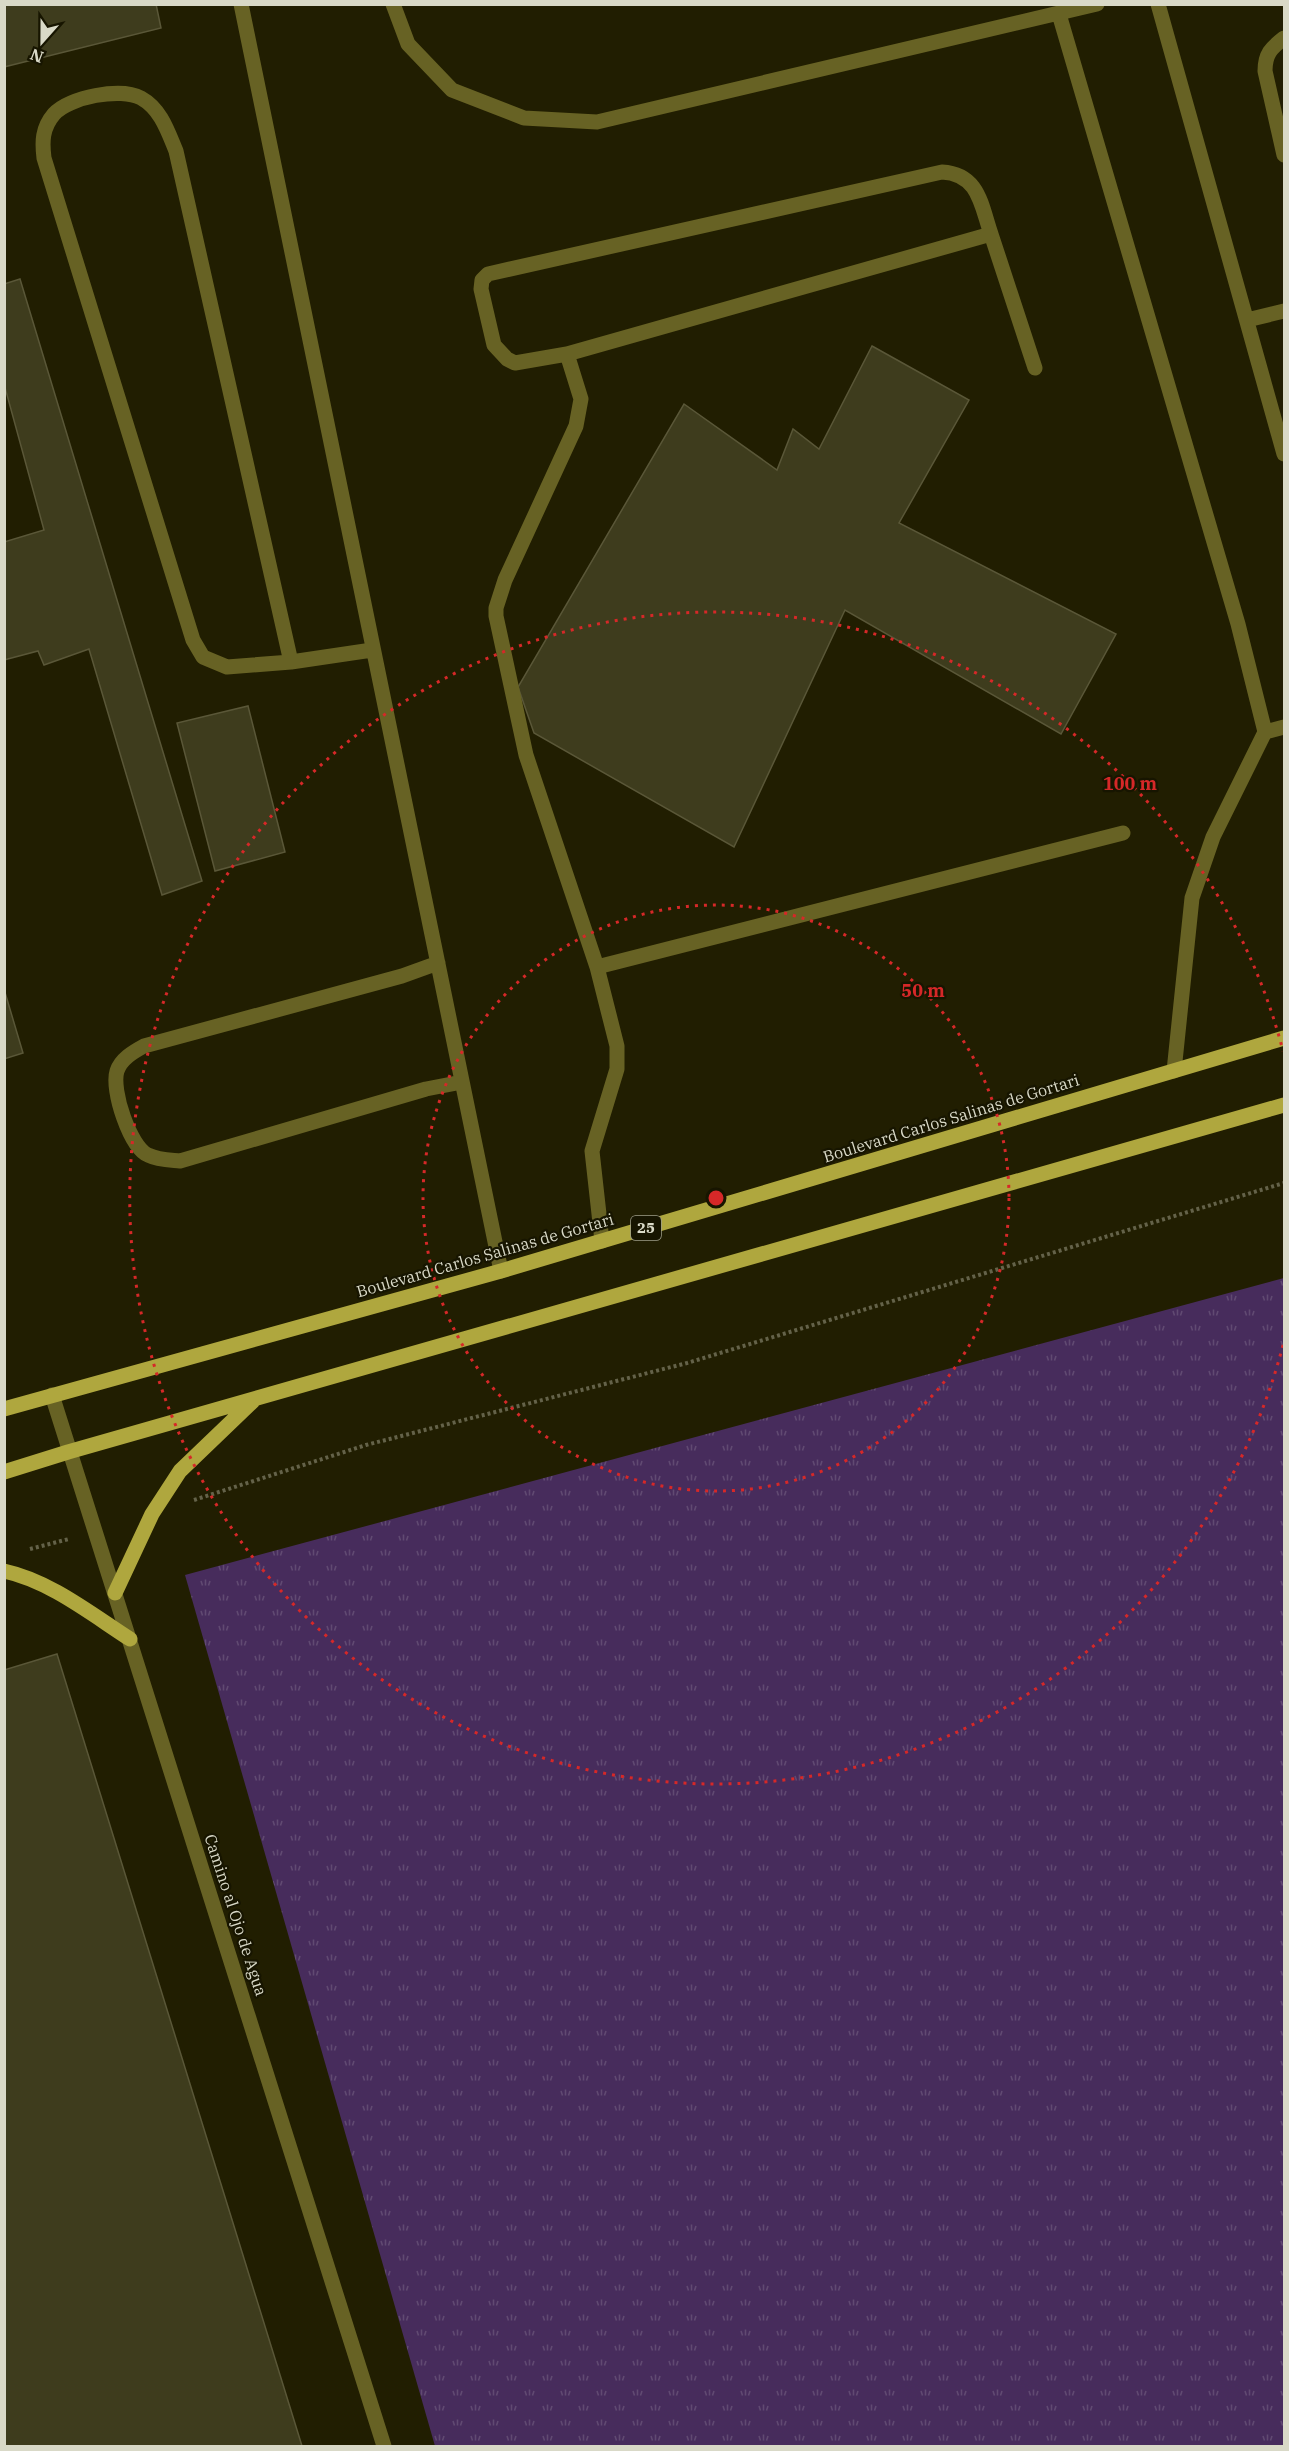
<svg xmlns="http://www.w3.org/2000/svg" width="1289" height="2451" viewBox="0 0 1289 2451" font-family="'IBM Plex Serif',serif">
<style>
.grass{fill:url(#grass-tufts)}
.building{fill:#3e3c1d;stroke:#5a5738;stroke-width:1.5}
.lines{fill:none;stroke-linecap:round;stroke-linejoin:round}
.path{stroke:#646249;stroke-width:4;stroke-dasharray:3 3;stroke-linecap:butt}
.minor{stroke:#676224;stroke-width:15}
.major{stroke:#afa73e;stroke-width:15}
.ring{fill:none;stroke:#d62828;stroke-width:3;stroke-dasharray:3 6}
.labels{text-anchor:middle;stroke-width:4.5;stroke-linejoin:round;paint-order:stroke}
.shield{fill:#171500;stroke:#9f9e8b;stroke-width:1.5}
.shield-label{font-size:15px;font-weight:bold;fill:#d9d9c7}
.street-label{font-size:16px;fill:#d9d9c7;stroke:#171500}
.centre{fill:#d62828;stroke:#171500;stroke-width:3}
.ring-label{font-size:18px;text-anchor:middle;font-weight:bold;fill:#d62828;stroke:#171500;stroke-width:4.5;stroke-linejoin:round;paint-order:stroke}
</style>
<defs>
<pattern id="grass-tufts" width="24" height="20" patternUnits="userSpaceOnUse" patternTransform="scale(1.5)"><rect width="24" height="20" fill="#472c5c"/><path d="M3 7l-1-3M5 7V3M7 7l1-3M15 17l-1-3M17 17v-4M19 17l1-3" fill="none" stroke="#614a72"/></pattern>
</defs>
<rect width="100%" height="100%" fill="#211e01"/>
<path class="grass" d="M1284,1278V2446H435L185,1575Z"/>
<path class="building" d="M4,4H156L161,28L4,67Z
M20,279L202,881L162,895L89,649L44,665L38,651L4,660V542L44,530L4,384V284Z
M872,346L969,400L899,523L1116,634L1061,734L845,610L734,847L534,733L518,687L684,404L777,470L793,429L819,449Z
M248,706L285,852L215,871L177,723Z
M4,989L23,1053L4,1059Z
M57,1654L302,2446H4V1670Z"/>
<g class="lines">
<path class="path" d="M194,1500L366,1445L687,1363L1284,1183
M30,1549L69,1539"/>
<path class="minor" d="M241,4L501,1271
M393,4L408,44L452,90L524,118L597,122L1097,4
M1158,4L1284,454
M1059,14L1238,624L1265,732L1213,837L1192,898L1174,1071
M1284,38C1271,48 1265,54 1265,71L1284,155
M991,234L1035,368
M1247,320L1284,311
M567,354L515,363L507,359L494,345L481,289L482,280L488,274L942,172C979,174 981,205 991,234L567,354L581,399L576,426L505,580L496,608V616L526,755L597,967L617,1046V1069L592,1151L602,1241
M291,662L176,151C168,132 161,109 141,98C121,87 69,97 54,114C42,128 42,142 44,158L193,640L203,657L227,667L291,662L372,650
M1265,732L1284,727
M438,963L402,976L144,1046C133,1052 121,1059 117,1071C111,1090 130,1147 148,1155C158,1160 170,1160 180,1161L426,1089L462,1082
M597,967L1123,833
M52,1395L384,2446"/>
<path class="major" d="M4,1409L501,1271L1284,1038
M4,1472L68,1452L1284,1105
M4,1571C50,1581 91,1614 130,1639
M115,1593L152,1514L180,1471L253,1401"/>
</g>
<g class="ring">
<circle cx="716" cy="1198" r="293"/>
<path d="M1283 1345A586 586 0 1 1 1283 1051"/>
</g>
<g class="labels">
<rect class="shield" x="631" y="1216" width="30" height="24" rx="4.5"/>
<g class="shield-label">
<text x="646" y="1233">25</text>
</g>
<g class="street-label">
<text transform="translate(951 1118) rotate(-17)" y="6">Boulevard Carlos Salinas de Gortari</text>
<text transform="translate(485 1255) rotate(-16)" y="6">Boulevard Carlos Salinas de Gortari</text>
<text transform="translate(236 1915) rotate(72)" y="6">Camino al Ojo de Agua</text>
</g>
</g>
<circle cx="716" cy="1198" r="9" class="centre"/>
<g class="ring-label">
<text x="1130" y="790">100 m</text>
<text x="923" y="997">50 m</text>
</g>
<rect width="1289" height="2451" fill="none" stroke="#d9d9c7" stroke-width="12"/>
<g transform="translate(42 42) rotate(201)" stroke="#171500" stroke-width="4.5" paint-order="stroke">
<path d="M0-4.5L10 22L0 15L-10 22Z" fill="#d9d9c7"/>
<text y="-9" font-size="16" font-weight="bold" text-anchor="middle" fill="#d9d9c7">N</text>
</g>
</svg>
